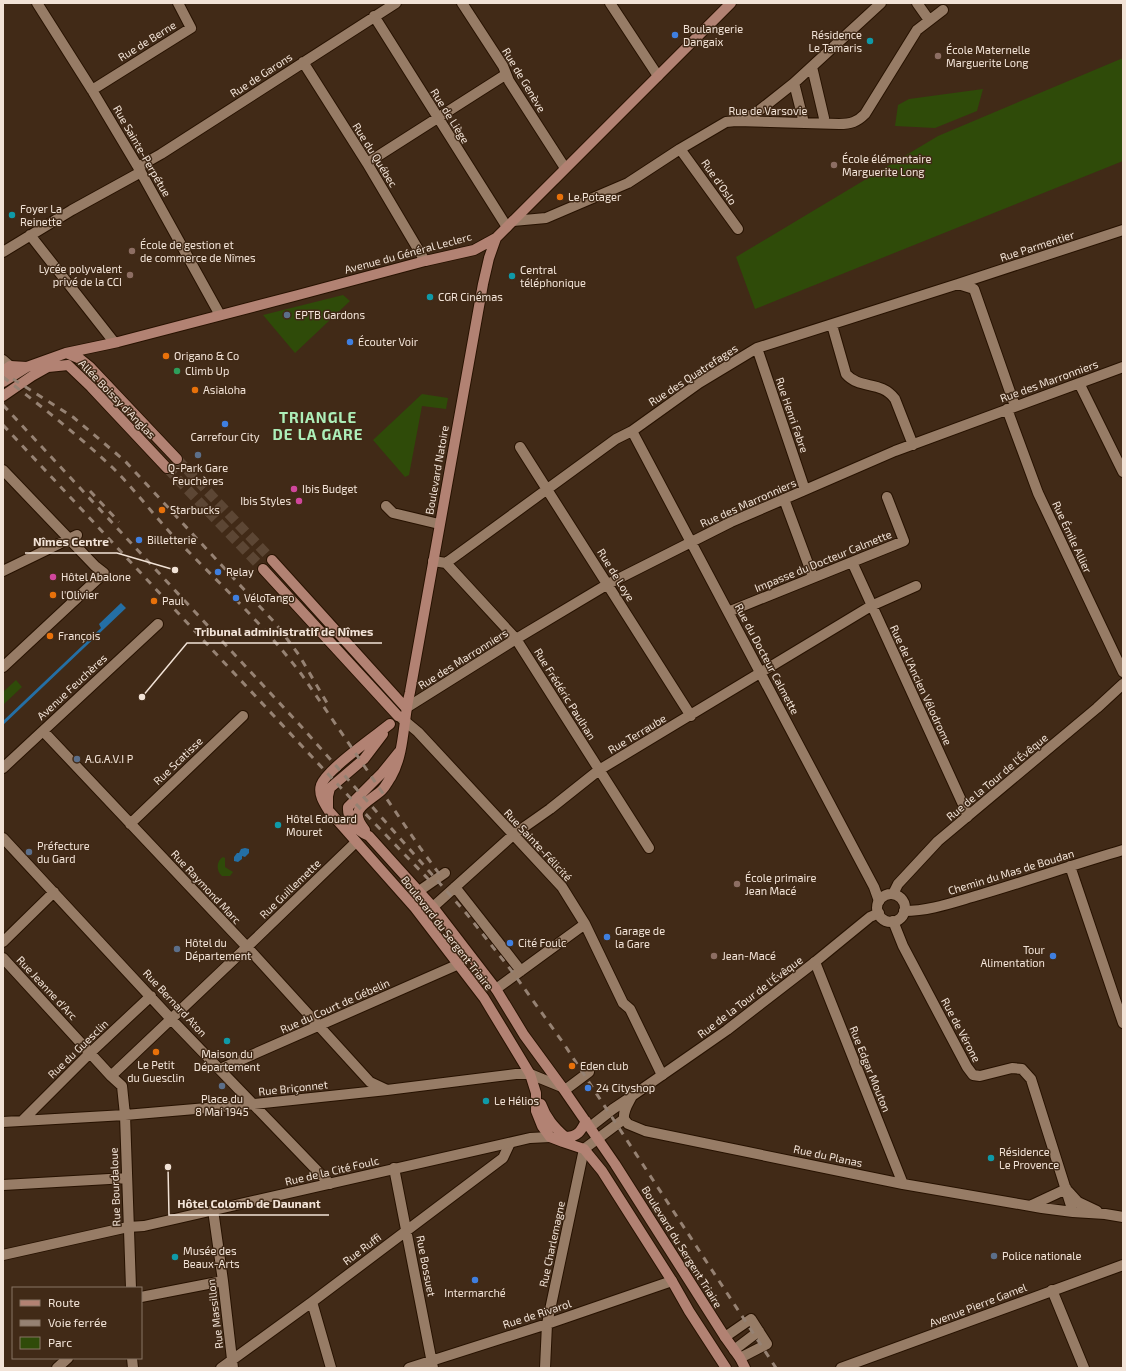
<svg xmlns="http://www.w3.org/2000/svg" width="1126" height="1371" viewBox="0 0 1126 1371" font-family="'Exo 2',sans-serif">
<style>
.green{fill:#2f4b09}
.water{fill:#246fa5}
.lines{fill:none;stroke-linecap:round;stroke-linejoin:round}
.secondary-tunnel{stroke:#5c4634;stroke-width:10;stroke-dasharray:10 5;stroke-linecap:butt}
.minor-casing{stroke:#271201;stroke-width:12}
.tertiary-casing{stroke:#271201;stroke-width:12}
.secondary-casing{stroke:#271201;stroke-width:12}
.minor{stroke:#977c66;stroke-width:10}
.tertiary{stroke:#977c66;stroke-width:10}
.secondary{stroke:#b28273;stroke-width:10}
.rail{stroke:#968273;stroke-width:3;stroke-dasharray:7 7;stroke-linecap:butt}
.shop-dot{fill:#3f7fe0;stroke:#412a17;stroke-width:1.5}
.culture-dot{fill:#0f9aa8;stroke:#412a17;stroke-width:1.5}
.education-dot{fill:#8d6e63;stroke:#412a17;stroke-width:1.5}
.food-dot{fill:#e8710a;stroke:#412a17;stroke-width:1.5}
.service-dot{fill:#5c6f8a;stroke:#412a17;stroke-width:1.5}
.leisure-dot{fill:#2e9e5b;stroke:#412a17;stroke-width:1.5}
.hotel-dot{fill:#d1479c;stroke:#412a17;stroke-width:1.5}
.labels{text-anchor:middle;stroke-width:3;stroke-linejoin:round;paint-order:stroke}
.poi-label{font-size:11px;fill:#f2e3d7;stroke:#412a17;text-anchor:start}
.street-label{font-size:11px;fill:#f2e3d7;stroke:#412a17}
.district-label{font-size:15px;font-weight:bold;letter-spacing:1px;fill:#adefb9;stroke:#412a17}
.leader{fill:none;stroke:#f2e3d7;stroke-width:1.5}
.callout-dot{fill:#f2e3d7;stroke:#412a17;stroke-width:1.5}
.callout-label{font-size:12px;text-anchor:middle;font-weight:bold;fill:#f2e3d7;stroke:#412a17;stroke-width:3;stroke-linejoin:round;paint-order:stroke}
</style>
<rect width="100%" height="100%" fill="#412a17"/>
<path class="green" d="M1123,58V161L755,309L736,257L938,136Z
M983,89L977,111L935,128L895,126L898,105L909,99Z
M343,295L350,301L295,353L263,315Z
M422,394L448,398L446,409L422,406L409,475L405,477L373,440Z
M16,680L22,687L4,704L3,692Z
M223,857L225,858V867L233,872L230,876H222C216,871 216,861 223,857Z"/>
<path class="water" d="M121,603L126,608L3,725V721L101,628L99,624Z
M245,848L249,849V853L245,857L242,856V859L238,862L234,861V857L237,853H239L241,849Z"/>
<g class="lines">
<path class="secondary-tunnel" d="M177,459L272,560
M167,468L263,569"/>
<g class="minor-casing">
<path id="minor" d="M37,3L92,90L138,167L220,315
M462,3L503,66L509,81L565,168
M610,3L658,76
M917,3L929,20
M374,16L507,227
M303,62L367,163L425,261
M812,67L824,118
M92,90L191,28L178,3
M740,119L756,113L794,83
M804,123L794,83L881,3
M680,149L738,229
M367,163L505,75
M138,167L161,154L396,3
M513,221L546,218L628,183L680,149L726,122L736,121L839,124C851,124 857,122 865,114L917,30L943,10
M30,235L114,342
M3,252L72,210L141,172
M958,284L1123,230
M832,325L846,374C860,390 881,380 895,399L913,445
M757,348L805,490
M3,360L10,366
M1079,383L1123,472
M1007,409L1038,493L1123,672
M632,431L874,887L879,901
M520,447L691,716
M3,470L95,566L104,573L3,667
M784,499L813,577
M386,506L393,513L439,524
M433,561L446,563L616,439L632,431L699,383L757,348L958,284L974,289L1015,406
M852,562L966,811L967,817
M446,563L516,639L649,848
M3,571L77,535
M728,612L904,541L887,497
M406,708L516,639L608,584L731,522L895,451L1123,367
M400,717L418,732L562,887L585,924L623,1003L630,1009L662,1075
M43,731L247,947L370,1082L387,1090
M3,768L158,624
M130,824L243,716
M3,838L171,1019L330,1184
M1070,866L1123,1023
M455,887L521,971
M419,891L445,873
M433,907L513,835L550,809L599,770L871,606L916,586
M904,911C930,911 954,902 979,895C1027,881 1075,864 1123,850
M893,921L903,946L967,1067L973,1075L980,1076L1012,1068L1022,1069L1031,1079L1073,1212
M3,942L54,892
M3,958L111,1076L122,1086L125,1115L131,1288
M815,962L903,1184
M496,989L585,924
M220,1069L459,964
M111,1076L247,947L356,842
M565,1090L589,1072
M624,1119L628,1124L645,1131L903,1184L1042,1208L1073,1212L1105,1214L1123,1217
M23,1120L90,1053L151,996
M3,1122L125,1115L254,1104L387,1090L516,1074H530L562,1087
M394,1168L433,1368
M3,1185L127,1178
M1068,1191L1078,1202L1097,1211
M1032,1205L1062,1191L1066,1188
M213,1210L223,1281L233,1368
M1052,1290L1084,1368
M141,1297L223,1281
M312,1302L331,1368
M725,1337L751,1319L767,1344L740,1358
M734,1350L759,1331
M132,1358L133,1368
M57,1368L68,1358
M221,1368L312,1302L503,1158L510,1143
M409,1368L547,1324L672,1281
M545,1368L547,1324L584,1149"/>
</g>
<g class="tertiary-casing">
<path id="tertiary" d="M893,894L898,884L938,841L1097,708L1123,684
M877 908a14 14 0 1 1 28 0a14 14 0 1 1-28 0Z
M590,1127L613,1109L631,1097
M584,1149L624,1119C623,1110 628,1104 632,1096L727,1030L815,962L870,917L879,913
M3,1255L128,1227L144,1226L530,1138L550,1137
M841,1368L1123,1265"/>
</g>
<g class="secondary-casing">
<path id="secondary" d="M66,353L80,359L90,367L177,459
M3,371L10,366L27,367
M3,382L27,367L66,353L118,342L298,295L425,261L474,250L496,238L731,3
M3,396L32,376L48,367L68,365L91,387L167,468
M272,560L406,708
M263,569L398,716
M390,724C375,736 327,769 321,785C318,794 324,803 329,811L415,908L484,998L530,1074L536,1093V1111L542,1126L550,1137L563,1142L584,1149L602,1171L672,1281L689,1311L726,1368
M399,752L382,773L348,807C347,819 357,831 369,836L433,907L496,989L524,1035L562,1087L615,1164L725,1337L740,1358L745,1368
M328,809V796L330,788L364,759L383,734
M365,830C361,825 355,817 359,810C363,803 376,796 382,790C386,786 388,781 391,777C405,753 403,719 410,692L483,284L489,258L496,238
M541,1104C546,1118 554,1127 565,1137C578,1137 581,1131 586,1121"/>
</g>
<use href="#minor" class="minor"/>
<use href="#tertiary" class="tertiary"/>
<use href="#secondary" class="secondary"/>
<path class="rail" d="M3,377C41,406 78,435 113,468C136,491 155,517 178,541C220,584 265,626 302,675L421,849L443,879
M13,379L73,417L125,461L276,624L299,655L327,703
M3,405L299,724L466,913L514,974L564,1044L776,1368
M3,425L355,803L434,885
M90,491L119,522"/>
</g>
<g class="shop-dot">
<circle cx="675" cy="35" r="4"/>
<circle cx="350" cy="342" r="4"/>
<circle cx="225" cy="424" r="4"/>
<circle cx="139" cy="540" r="4"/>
<circle cx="218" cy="572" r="4"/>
<circle cx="236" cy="598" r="4"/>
<circle cx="607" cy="937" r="4"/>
<circle cx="510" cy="943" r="4"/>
<circle cx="1053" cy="956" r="4"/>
<circle cx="588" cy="1088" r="4"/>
<circle cx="475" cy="1280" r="4"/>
</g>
<g class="culture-dot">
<circle cx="870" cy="41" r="4"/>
<circle cx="12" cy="215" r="4"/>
<circle cx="512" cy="276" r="4"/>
<circle cx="430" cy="297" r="4"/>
<circle cx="278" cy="825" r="4"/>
<circle cx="227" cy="1041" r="4"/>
<circle cx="486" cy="1101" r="4"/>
<circle cx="991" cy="1158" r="4"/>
<circle cx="175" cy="1257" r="4"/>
</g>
<g class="education-dot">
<circle cx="938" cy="56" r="4"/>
<circle cx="834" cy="165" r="4"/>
<circle cx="132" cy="251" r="4"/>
<circle cx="130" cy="275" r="4"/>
<circle cx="737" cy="884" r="4"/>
<circle cx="714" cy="956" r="4"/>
</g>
<g class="food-dot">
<circle cx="560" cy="197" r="4"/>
<circle cx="166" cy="356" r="4"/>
<circle cx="195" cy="390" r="4"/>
<circle cx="162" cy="510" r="4"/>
<circle cx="53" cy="595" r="4"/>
<circle cx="154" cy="601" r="4"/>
<circle cx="50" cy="636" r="4"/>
<circle cx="156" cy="1052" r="4"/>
<circle cx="572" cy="1066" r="4"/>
</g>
<g class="service-dot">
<circle cx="287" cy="315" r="4"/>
<circle cx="198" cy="455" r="4"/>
<circle cx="77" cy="759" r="4"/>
<circle cx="29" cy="852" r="4"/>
<circle cx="177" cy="949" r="4"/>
<circle cx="222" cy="1086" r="4"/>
<circle cx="994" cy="1256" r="4"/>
</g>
<circle class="leisure-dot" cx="177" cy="371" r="4"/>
<g class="hotel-dot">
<circle cx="294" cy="489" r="4"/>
<circle cx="299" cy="501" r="4"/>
<circle cx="53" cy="577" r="4"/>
</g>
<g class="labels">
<g class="poi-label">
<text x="683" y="33">Boulangerie<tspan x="683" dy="13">Dangaix</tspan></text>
<text x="862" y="39" text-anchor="end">Résidence<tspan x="862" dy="13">Le Tamaris</tspan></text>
<text x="946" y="54">École Maternelle<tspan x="946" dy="13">Marguerite Long</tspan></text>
<text x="842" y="163">École élémentaire<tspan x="842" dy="13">Marguerite Long</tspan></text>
<text x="568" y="201">Le Potager</text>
<text x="20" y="213">Foyer La<tspan x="20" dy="13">Reinette</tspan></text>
<text x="140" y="249">École de gestion et<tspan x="140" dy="13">de commerce de Nîmes</tspan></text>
<text x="122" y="273" text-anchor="end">Lycée polyvalent<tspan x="122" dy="13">privé de la CCI</tspan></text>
<text x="520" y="274">Central<tspan x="520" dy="13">téléphonique</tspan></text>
<text x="438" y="301">CGR Cinémas</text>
<text x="295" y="319">EPTB Gardons</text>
<text x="358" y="346">Écouter Voir</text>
<text x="174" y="360">Origano &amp; Co</text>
<text x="185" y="375">Climb Up</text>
<text x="203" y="394">Asialoha</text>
<text x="225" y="441" text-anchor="middle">Carrefour City</text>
<text x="198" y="472" text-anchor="middle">Q-Park Gare<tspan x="198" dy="13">Feuchères</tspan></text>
<text x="302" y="493">Ibis Budget</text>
<text x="291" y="505" text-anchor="end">Ibis Styles</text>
<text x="170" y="514">Starbucks</text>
<text x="147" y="544">Billetterie</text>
<text x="226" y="576">Relay</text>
<text x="61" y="581">Hôtel Abalone</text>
<text x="61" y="599">l'Olivier</text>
<text x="244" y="602">VéloTango</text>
<text x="162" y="605">Paul</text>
<text x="58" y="640">François</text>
<text x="85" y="763">A.G.A.V.I P</text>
<text x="286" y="823">Hôtel Edouard<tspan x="286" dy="13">Mouret</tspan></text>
<text x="37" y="850">Préfecture<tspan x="37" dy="13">du Gard</tspan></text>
<text x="745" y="882">École primaire<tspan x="745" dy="13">Jean Macé</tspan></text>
<text x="615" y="935">Garage de<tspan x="615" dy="13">la Gare</tspan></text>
<text x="185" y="947">Hôtel du<tspan x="185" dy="13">Département</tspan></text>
<text x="518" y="947">Cité Foulc</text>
<text x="1045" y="954" text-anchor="end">Tour<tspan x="1045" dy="13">Alimentation</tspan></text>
<text x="722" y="960">Jean-Macé</text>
<text x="227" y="1058" text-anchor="middle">Maison du<tspan x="227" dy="13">Département</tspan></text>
<text x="156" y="1069" text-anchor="middle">Le Petit<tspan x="156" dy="13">du Guesclin</tspan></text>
<text x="580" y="1070">Eden club</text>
<text x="596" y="1092">24 Cityshop</text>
<text x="222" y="1103" text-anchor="middle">Place du<tspan x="222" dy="13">8 Mai 1945</tspan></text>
<text x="494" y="1105">Le Hélios</text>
<text x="999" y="1156">Résidence<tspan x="999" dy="13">Le Provence</tspan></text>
<text x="183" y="1255">Musée des<tspan x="183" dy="13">Beaux-Arts</tspan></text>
<text x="1002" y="1260">Police nationale</text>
<text x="475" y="1297" text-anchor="middle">Intermarché</text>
</g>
<g class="street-label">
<text transform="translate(147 41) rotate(-32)" y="4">Rue de Berne</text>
<text transform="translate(261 75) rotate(-33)" y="4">Rue de Garons</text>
<text transform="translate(524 80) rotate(59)" y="4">Rue de Genève</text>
<text x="768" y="115">Rue de Varsovie</text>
<text transform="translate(450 116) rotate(58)" y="4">Rue de Liège</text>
<text transform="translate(142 151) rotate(60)" y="4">Rue Sainte-Perpétue</text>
<text transform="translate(375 155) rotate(58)" y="4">Rue du Québec</text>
<text transform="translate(719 182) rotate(55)" y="4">Rue d'Oslo</text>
<text transform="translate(1037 246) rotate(-18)" y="4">Rue Parmentier</text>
<text transform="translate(408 253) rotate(-15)" y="4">Avenue du Général Leclerc</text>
<text transform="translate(693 375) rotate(-33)" y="4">Rue des Quatrefages</text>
<text transform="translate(1049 381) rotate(-20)" y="4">Rue des Marronniers</text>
<text transform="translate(117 399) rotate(46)" y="4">Allée Boissy d'Anglas</text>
<text transform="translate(792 415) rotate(71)" y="4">Rue Henri Fabre</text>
<text transform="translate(437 470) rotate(-80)" y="4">Boulevard Natoire</text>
<text transform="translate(748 503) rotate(-24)" y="4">Rue des Marronniers</text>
<text transform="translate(1072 537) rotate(65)" y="4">Rue Émile Allier</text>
<text transform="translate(823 561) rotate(-22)" y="4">Impasse du Docteur Calmette</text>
<text transform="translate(616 575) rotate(58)" y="4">Rue de Loye</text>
<text transform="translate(463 659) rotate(-32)" y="4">Rue des Marronniers</text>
<text transform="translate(767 659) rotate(62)" y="4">Rue du Docteur Calmette</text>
<text transform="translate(921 685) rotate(65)" y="4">Rue de l'Ancien Vélodrome</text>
<text transform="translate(72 687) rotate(-43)" y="4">Avenue Feuchères</text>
<text transform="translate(565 694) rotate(58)" y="4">Rue Frédéric Paulhan</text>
<text transform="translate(637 734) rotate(-31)" y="4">Rue Terraube</text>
<text transform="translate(178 761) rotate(-44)" y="4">Rue Scatisse</text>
<text transform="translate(997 777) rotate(-40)" y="4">Rue de la Tour de l'Évêque</text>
<text transform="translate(538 845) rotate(47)" y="4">Rue Sainte-Félicité</text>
<text transform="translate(1011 872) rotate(-17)" y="4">Chemin du Mas de Boudan</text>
<text transform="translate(206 887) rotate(47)" y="4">Rue Raymond Marc</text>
<text transform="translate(290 889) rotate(-44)" y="4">Rue Guillemette</text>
<text transform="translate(447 933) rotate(52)" y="4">Boulevard du Sergent Triaire</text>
<text transform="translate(47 988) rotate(47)" y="4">Rue Jeanne d'Arc</text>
<text transform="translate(750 997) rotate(-37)" y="4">Rue de la Tour de l'Évêque</text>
<text transform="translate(175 1003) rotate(47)" y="4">Rue Bernard Aton</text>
<text transform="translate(335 1006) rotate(-24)" y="4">Rue du Court de Gébelin</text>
<text transform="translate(961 1030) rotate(62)" y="4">Rue de Vérone</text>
<text transform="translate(78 1049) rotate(-44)" y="4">Rue du Guesclin</text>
<text transform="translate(870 1069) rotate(68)" y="4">Rue Edgar Mouton</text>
<text transform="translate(293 1088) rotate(-6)" y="4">Rue Briçonnet</text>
<text transform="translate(828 1156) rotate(12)" y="4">Rue du Planas</text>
<text transform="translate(332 1171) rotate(-13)" y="4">Rue de la Cité Foulc</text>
<text transform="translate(115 1187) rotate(-92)" y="4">Rue Bourdaloue</text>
<text transform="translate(552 1244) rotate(-78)" y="4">Rue Charlemagne</text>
<text transform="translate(682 1247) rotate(58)" y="4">Boulevard du Sergent Triaire</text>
<text transform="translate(362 1249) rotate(-37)" y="4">Rue Ruffi</text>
<text transform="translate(426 1266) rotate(79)" y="4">Rue Bossuet</text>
<text transform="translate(978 1305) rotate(-21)" y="4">Avenue Pierre Gamel</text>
<text transform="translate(215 1314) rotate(-97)" y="4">Rue Massillon</text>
<text transform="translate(537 1314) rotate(-18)" y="4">Rue de Rivarol</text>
</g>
<g class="district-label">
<text x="318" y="423">TRIANGLE<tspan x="318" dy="17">DE LA GARE</tspan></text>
</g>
</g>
<path class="leader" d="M175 570L117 553H25M142 697L187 643H382M168 1167L169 1215H329"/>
<g class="callout-dot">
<circle cx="175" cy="570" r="4"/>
<circle cx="142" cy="697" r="4"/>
<circle cx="168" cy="1167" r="4"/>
</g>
<g class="callout-label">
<text x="71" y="546">Nîmes Centre</text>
<text x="284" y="636">Tribunal administratif de Nîmes</text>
<text x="249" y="1208">Hôtel Colomb de Daunant</text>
</g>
<rect width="1126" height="1371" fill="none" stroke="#f2e3d7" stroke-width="8"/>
<rect x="12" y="1287" width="130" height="72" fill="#412a17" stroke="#887464"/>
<rect x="20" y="1300" width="20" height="6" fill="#b28273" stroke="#887464"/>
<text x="48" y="1307" font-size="12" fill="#f2e3d7">Route</text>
<rect x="20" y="1320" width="20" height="6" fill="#968273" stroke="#887464"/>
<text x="48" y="1327" font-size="12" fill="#f2e3d7">Voie ferrée</text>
<rect x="20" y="1337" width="20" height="12" fill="#2f4b09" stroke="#887464"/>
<text x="48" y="1347" font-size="12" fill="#f2e3d7">Parc</text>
</svg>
